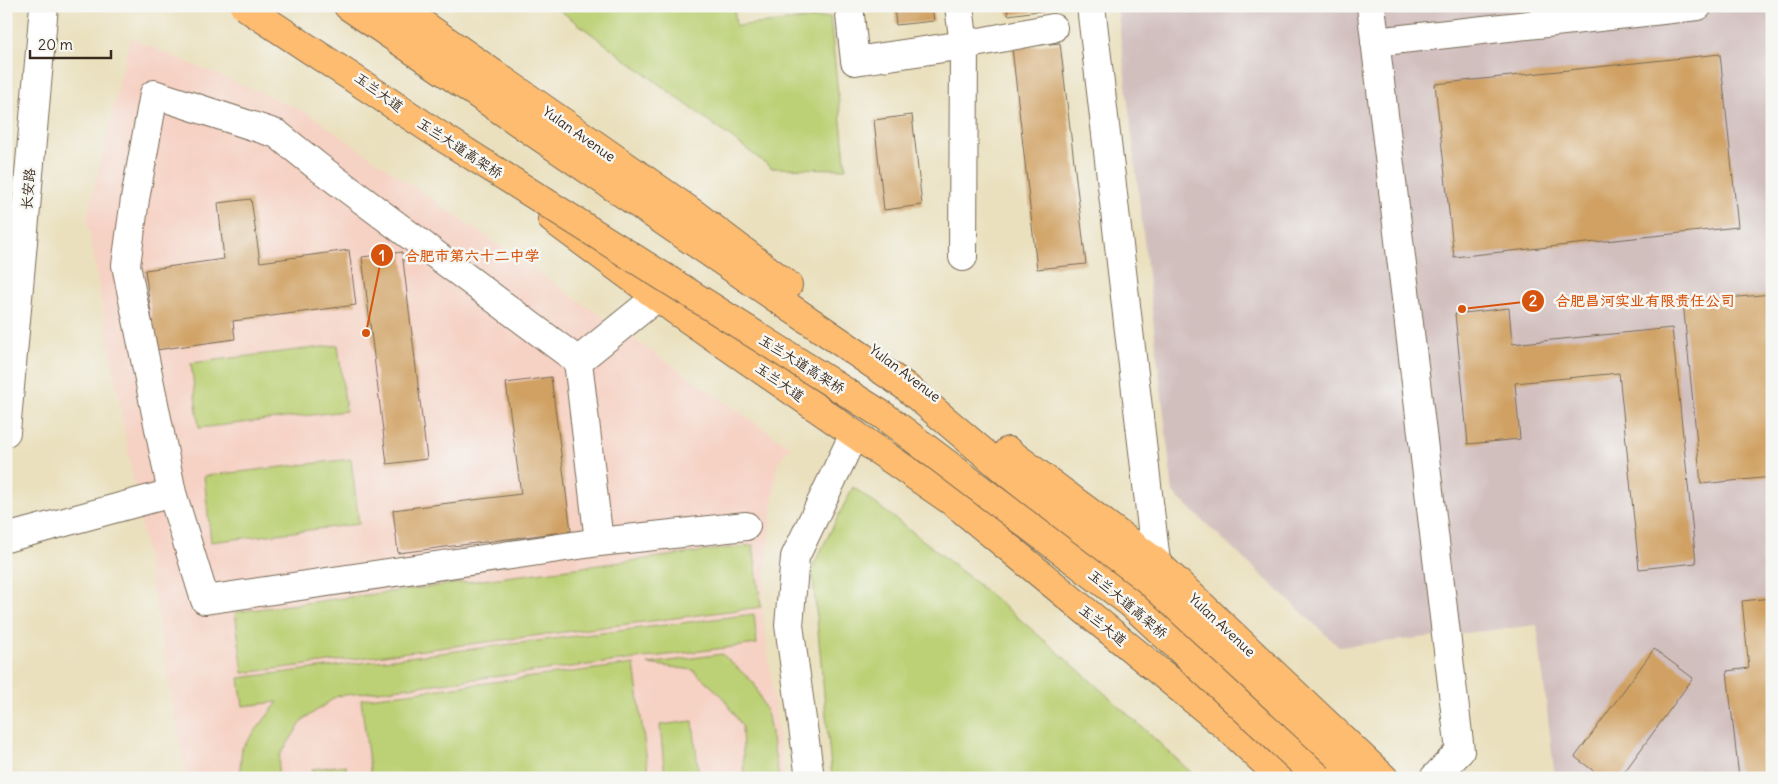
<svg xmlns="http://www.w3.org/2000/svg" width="1778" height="784" viewBox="0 0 1778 784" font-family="Delius,'LXGW WenKai TC',sans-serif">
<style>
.built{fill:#f6d2c4}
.industrial{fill:#d1bfbe}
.green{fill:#bcd074;stroke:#7c7d49}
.building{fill:#d0a163}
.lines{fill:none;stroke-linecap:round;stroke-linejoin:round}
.minor-casing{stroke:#786a56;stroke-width:30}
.major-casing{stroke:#786a56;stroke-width:30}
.minor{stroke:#fff;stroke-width:28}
.major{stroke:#fdbc6f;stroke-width:28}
.major-bridge-casing{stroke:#786a56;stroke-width:30;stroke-linecap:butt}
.major-bridge{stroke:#fdbc6f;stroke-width:28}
.labels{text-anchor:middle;stroke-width:5;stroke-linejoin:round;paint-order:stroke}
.street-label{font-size:14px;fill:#3b2a1e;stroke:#f6f6f2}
.leader{fill:none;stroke:#d7540e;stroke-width:2}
.callout-dot{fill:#d7540e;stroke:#f6f6f2;stroke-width:2}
.mark-label{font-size:15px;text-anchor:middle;font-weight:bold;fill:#fff}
.callout-label{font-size:15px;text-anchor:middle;font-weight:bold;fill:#d7540e;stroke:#f6f6f2;stroke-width:5;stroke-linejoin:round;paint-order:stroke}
</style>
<rect width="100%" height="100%" fill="#f6f6f2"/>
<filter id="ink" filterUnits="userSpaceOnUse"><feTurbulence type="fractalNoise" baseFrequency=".02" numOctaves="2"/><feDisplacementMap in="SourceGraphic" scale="10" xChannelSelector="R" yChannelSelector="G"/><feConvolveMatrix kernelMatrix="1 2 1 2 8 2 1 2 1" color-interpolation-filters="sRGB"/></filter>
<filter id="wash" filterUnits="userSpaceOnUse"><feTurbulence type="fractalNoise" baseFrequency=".0096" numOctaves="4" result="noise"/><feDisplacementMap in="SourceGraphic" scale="20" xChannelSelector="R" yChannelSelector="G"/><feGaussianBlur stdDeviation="1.12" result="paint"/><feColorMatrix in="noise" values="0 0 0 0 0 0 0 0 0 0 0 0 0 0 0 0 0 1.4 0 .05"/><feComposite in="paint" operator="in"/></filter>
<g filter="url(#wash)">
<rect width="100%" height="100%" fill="#eae0bd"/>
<path class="built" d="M130,38L306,112L790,447L777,464L762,606L784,778H186L87,219Z"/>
<path class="industrial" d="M1117,6H1772V778H1555L1537,625L1339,647L1173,493Z"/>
<path class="green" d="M554,6H734L736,26L830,17L846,169L772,168Z
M338,345L346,411L199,428L191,363Z
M351,459L359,524L211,542L204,476Z
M853,487C974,576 1087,675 1197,778H832L812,568Z
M753,545L761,607L243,673L235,612Z
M754,614L757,644L337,696L303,720L280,755L277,778H239L242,748L278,702L243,706L239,678Z
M722,654L754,683L768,716L779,778H744L742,726L722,696L693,670L648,664Z
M634,664L649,778H371L361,699Z
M693,721L699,778H665L660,725Z
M346,765L347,778H313L312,769Z"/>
<g id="blocks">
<path class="building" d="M894,6H932L934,21L896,25Z
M1007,6H1046V10L1008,15Z
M1060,43L1086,264L1037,269L1012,48Z
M1720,54L1738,227L1454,257L1435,84Z
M912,115L922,205L884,210L874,120Z
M251,199L260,262L349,250L356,305L233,321L235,339L156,350L145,270L224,259L218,203Z
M402,252L427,459L387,464L362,257Z
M1772,294V477L1701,484L1683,302Z
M1509,308L1512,344L1672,328L1696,563L1639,569L1619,373L1515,383L1520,439L1468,444L1455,314Z
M551,377L571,531L398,553L393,510L521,494L506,383Z
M1772,598V778H1739L1727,671L1749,668L1742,601Z
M1654,649L1693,678L1620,778H1603L1575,757Z"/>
</g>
</g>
<g filter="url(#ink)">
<use href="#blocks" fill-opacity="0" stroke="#786a56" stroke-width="1"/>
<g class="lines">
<g class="minor-casing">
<path id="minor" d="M849,6L855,61L964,45L1053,28
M959,6L964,45L963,257
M1091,6L1156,562
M1371,6L1460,751L1434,778
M1375,42L1698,6
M657,297L578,361L599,542L746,526
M6,432L44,6
M172,493L205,600L599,542
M6,538L172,493L126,265L135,199L154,94L277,134L317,166L578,361
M810,778L789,625L795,557L854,434"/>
</g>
<g class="major-casing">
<path id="major" d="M348,6L905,386L1145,589L1345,778
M397,6L693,213L788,285
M552,219L675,310L954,503L1228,728L1281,778
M1008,451L1156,562L1384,778"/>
</g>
<use href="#minor" class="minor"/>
<use href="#major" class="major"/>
<g class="major-bridge-casing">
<path id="major-bridge" d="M244,6L436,133L884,416L1130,603L1319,778"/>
</g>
<use href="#major-bridge" class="major-bridge"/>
</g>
</g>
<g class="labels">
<g class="street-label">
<text transform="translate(379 92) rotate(36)" y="5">玉兰大道</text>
<text transform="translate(579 134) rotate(35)" y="5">Yulan Avenue</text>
<text transform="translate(460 148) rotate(33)" y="5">玉兰大道高架桥</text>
<text transform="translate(28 189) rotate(-85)" y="5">长安路</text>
<text transform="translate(802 364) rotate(32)" y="5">玉兰大道高架桥</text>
<text transform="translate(905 373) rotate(37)" y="5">Yulan Avenue</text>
<text transform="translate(780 382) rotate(35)" y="5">玉兰大道</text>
<text transform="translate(1128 604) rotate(40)" y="5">玉兰大道高架桥</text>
<text transform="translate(1103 625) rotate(39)" y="5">玉兰大道</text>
<text transform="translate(1222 625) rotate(43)" y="5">Yulan Avenue</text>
</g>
</g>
<path class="leader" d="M366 333L382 255M1462 309L1533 301"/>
<g class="callout-dot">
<circle cx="366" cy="333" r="5"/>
<circle cx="1462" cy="309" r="5"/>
<circle cx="382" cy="255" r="12"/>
<circle cx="1533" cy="301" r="12"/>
</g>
<g class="mark-label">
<text x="382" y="261">1</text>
<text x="1533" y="306">2</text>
</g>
<g class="callout-label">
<text x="472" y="261">合肥市第六十二中学</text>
<text x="1645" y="306">合肥昌河实业有限责任公司</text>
</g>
<rect width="1778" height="784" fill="none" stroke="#f6f6f2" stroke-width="25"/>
<path d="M30 50v8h81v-8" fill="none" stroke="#3b2a1e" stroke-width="2.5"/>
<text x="38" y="50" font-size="15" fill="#3b2a1e" stroke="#f6f6f2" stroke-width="4" paint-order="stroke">20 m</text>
</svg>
